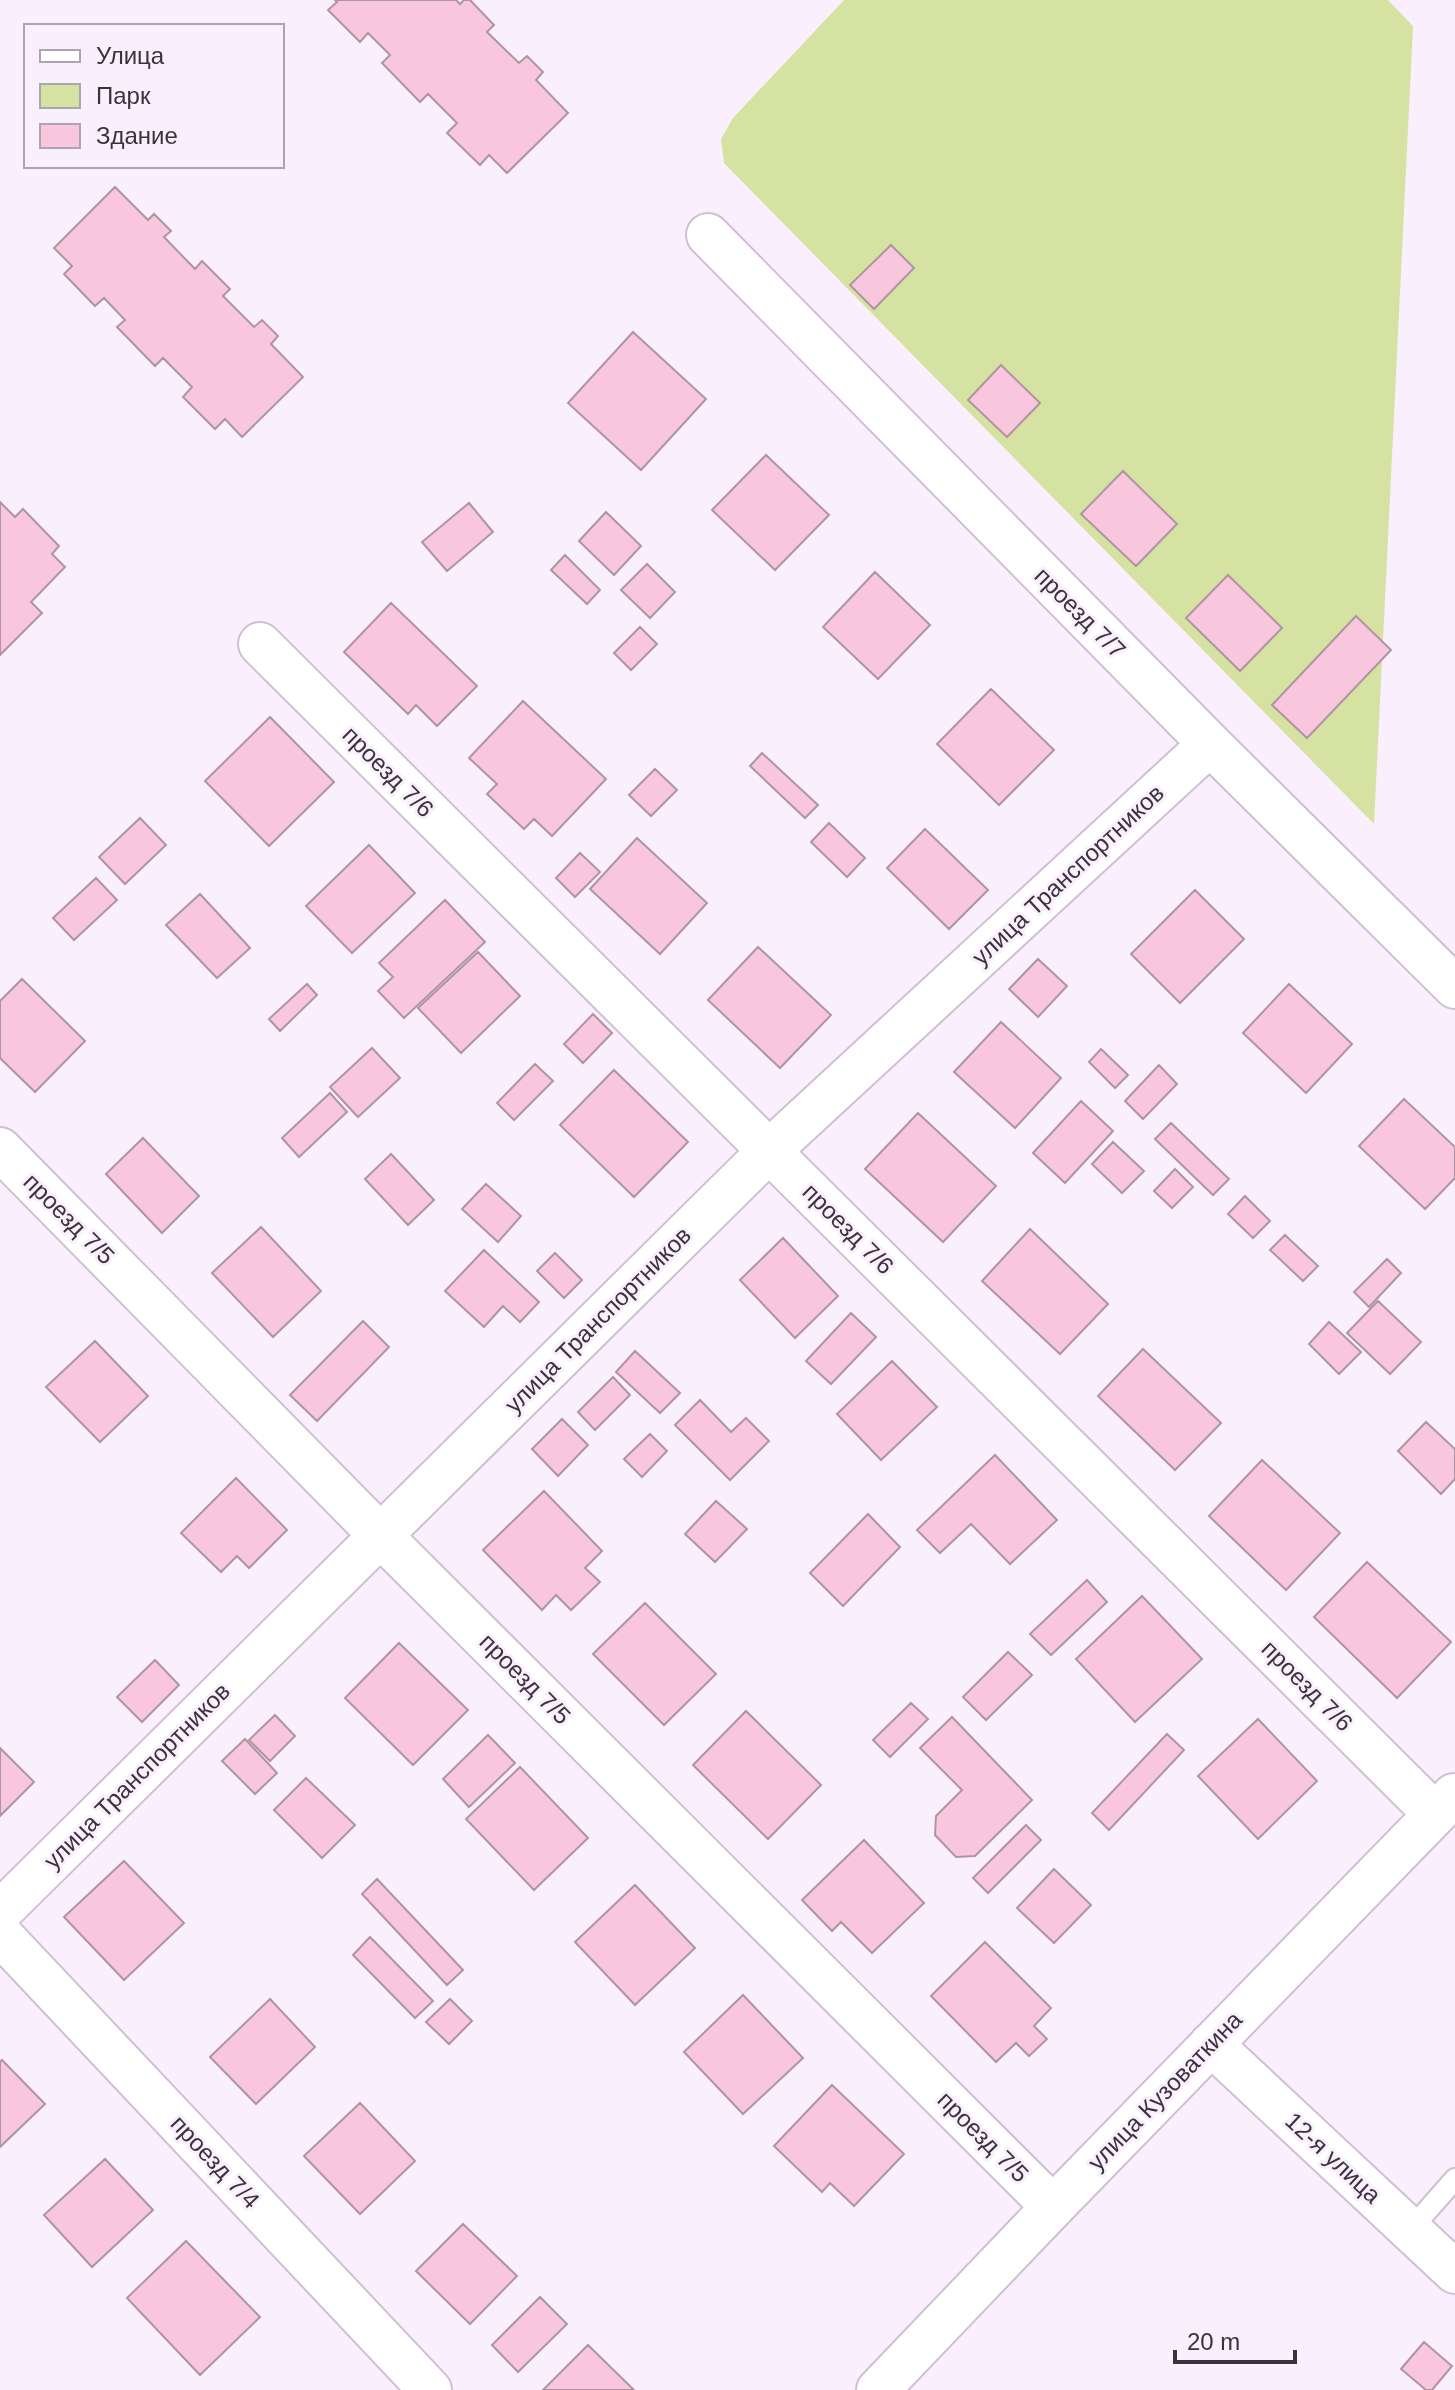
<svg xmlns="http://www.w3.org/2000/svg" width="1455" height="2390" viewBox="0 0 1455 2390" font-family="Helvetica,sans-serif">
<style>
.green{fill:#d5e2a1}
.building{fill:#f8c7de;stroke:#af95a1;stroke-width:2}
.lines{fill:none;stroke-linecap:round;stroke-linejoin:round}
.lane-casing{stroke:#d0bfd5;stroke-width:24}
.street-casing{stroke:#d0bfd5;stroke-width:46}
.lane{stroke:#fff;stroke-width:20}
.street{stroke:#fff;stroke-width:42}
.labels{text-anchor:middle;stroke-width:6;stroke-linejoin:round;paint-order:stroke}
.street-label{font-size:24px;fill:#3a333b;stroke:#faeffd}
</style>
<rect width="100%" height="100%" fill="#faeffd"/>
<path class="green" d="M844,0H1388L1413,26L1374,824L724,163L721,139L733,118Z"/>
<path class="building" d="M335,0H456L460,4L464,0H470L494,25L487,32L519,63L527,56L543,72L536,80L568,113L507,173L489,155L480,165L447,133L457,123L428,94L420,102L382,63L390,55L368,33L360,42L328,10L337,2Z
M115,187L148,220L154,214L171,231L164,237L195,269L202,261L230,289L223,296L254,327L262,320L278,336L271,344L303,377L242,437L225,419L215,429L183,397L192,387L163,358L155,366L117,327L125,320L104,298L95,306L64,274L72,266L54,248Z
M891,245L914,268L874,309L850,285Z
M633,332L706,399L641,470L568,403Z
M1001,365L1040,403L1007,437L968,400Z
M766,455L829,515L775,570L712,510Z
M1123,471L1177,524L1136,566L1081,514Z
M0,502L15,517L23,509L59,546L52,554L65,567L31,602L42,613L0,655Z
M469,503L493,532L447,571L422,542Z
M606,512L641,546L614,575L579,541Z
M565,555L600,590L587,604L551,570Z
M647,564L675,592L650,618L621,590Z
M875,572L930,625L878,679L823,627Z
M1228,575L1282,628L1240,671L1186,618Z
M391,603L477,686L437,726L416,705L408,714L344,652Z
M1356,616L1391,650L1307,738L1272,705Z
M640,627L657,644L631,670L614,653Z
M991,689L1054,750L999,805L937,744Z
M523,701L606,779L552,836L534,819L524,829L487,794L497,784L469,758Z
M270,717L334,782L269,846L205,781Z
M762,753L818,805L805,818L750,766Z
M655,769L677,790L651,816L629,795Z
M140,818L166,845L125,884L99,857Z
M829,823L865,858L847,877L811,842Z
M925,829L988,890L949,929L887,868Z
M637,838L707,903L660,954L590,889Z
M369,845L415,893L352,953L306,906Z
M580,853L600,872L575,897L556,878Z
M96,878L117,900L74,940L53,918Z
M1195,890L1244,939L1180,1003L1131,954Z
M200,894L250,948L217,978L166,925Z
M445,900L485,942L404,1018L378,991L393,977L379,963Z
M758,947L831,1015L780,1068L708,1000Z
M478,952L520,996L461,1053L418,1008Z
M1038,959L1067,986L1038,1017L1009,989Z
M22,979L85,1041L35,1092L0,1058V1001Z
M307,984L317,995L280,1031L269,1019Z
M1289,984L1352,1044L1306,1093L1243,1033Z
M593,1014L612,1033L583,1063L564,1044Z
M1001,1022L1061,1078L1015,1128L954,1072Z
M372,1048L400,1078L358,1117L330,1087Z
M1101,1049L1128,1075L1115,1088L1089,1062Z
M535,1064L553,1081L514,1120L497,1103Z
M1159,1065L1177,1084L1143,1119L1125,1101Z
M614,1070L688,1142L634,1197L560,1125Z
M330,1093L347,1112L299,1157L282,1138Z
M1404,1099L1455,1147V1178L1425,1209L1359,1146Z
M1081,1101L1113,1131L1065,1183L1033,1153Z
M918,1113L996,1186L943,1242L865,1169Z
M1171,1123L1229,1179L1213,1195L1155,1139Z
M143,1138L199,1196L162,1233L106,1174Z
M1113,1142L1144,1171L1122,1193L1092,1164Z
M391,1154L434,1200L408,1225L365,1179Z
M1175,1169L1193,1187L1172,1208L1154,1191Z
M486,1184L521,1216L498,1242L462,1209Z
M1245,1196L1270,1221L1253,1238L1228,1214Z
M261,1227L321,1291L273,1337L212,1273Z
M1030,1229L1108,1304L1060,1354L982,1281Z
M1285,1235L1318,1266L1303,1281L1270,1250Z
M783,1238L838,1296L795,1338L740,1280Z
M484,1250L539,1302L520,1322L503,1306L484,1327L445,1291Z
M555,1253L582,1280L564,1298L537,1271Z
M1387,1259L1401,1273L1369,1307L1354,1292Z
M1378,1301L1421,1342L1390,1374L1347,1333Z
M851,1313L876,1337L831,1384L806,1361Z
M363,1321L389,1347L317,1421L290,1395Z
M1329,1322L1361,1352L1339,1374L1309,1344Z
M95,1341L148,1396L100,1442L46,1387Z
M1143,1349L1221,1423L1175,1470L1098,1396Z
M635,1351L680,1393L660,1413L616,1372Z
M892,1361L937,1407L881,1460L837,1414Z
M613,1377L630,1395L595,1430L578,1412Z
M700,1400L731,1432L746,1418L769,1441L730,1480L675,1425Z
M562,1419L588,1445L558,1476L532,1449Z
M1426,1422L1455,1449V1479L1441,1494L1398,1451Z
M650,1434L667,1451L642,1477L624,1459Z
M995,1455L1057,1520L1010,1564L971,1524L940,1553L917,1530Z
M1262,1460L1340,1533L1286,1590L1209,1516Z
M236,1478L287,1530L249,1568L237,1556L221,1572L181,1533Z
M544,1491L602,1551L585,1568L600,1582L571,1610L556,1595L542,1610L483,1550Z
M716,1501L747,1529L715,1562L685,1534Z
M868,1514L900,1547L843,1606L810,1573Z
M1367,1562L1451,1642L1397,1698L1314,1617Z
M1087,1580L1107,1602L1051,1655L1030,1634Z
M1142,1596L1202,1659L1135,1722L1076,1659Z
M645,1603L716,1674L664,1725L593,1654Z
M399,1643L468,1710L413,1765L345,1698Z
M1008,1652L1032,1675L986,1720L963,1697Z
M155,1660L179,1685L142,1722L117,1697Z
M911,1703L928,1719L890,1757L873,1740Z
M746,1711L821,1785L768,1839L693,1765Z
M275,1715L295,1736L270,1761L249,1740Z
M952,1717L1032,1800L975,1856L956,1857L935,1835L936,1816L962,1790L920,1748Z
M1258,1719L1317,1781L1258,1839L1198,1776Z
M1167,1734L1184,1750L1109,1830L1092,1813Z
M488,1735L515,1763L469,1807L443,1779Z
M245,1739L277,1773L255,1794L222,1761Z
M0,1748L34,1782L0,1816Z
M520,1767L588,1838L534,1890L466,1819Z
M306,1778L355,1825L322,1858L274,1810Z
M1026,1825L1041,1840L988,1893L973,1878Z
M864,1840L924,1903L872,1953L841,1922L832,1931L802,1900Z
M124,1861L184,1923L124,1980L64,1917Z
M1054,1869L1091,1905L1054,1943L1017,1908Z
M377,1879L463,1970L447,1985L362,1894Z
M635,1885L695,1948L635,2005L575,1942Z
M370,1937L433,2001L415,2018L353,1955Z
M985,1942L1051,2008L1034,2026L1047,2039L1029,2056L1016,2043L996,2062L931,1996Z
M743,1995L803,2058L743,2114L684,2052Z
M270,1999L315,2047L256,2104L210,2057Z
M450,1999L472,2021L449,2044L426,2022Z
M2,2060L45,2104L0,2147V2062Z
M832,2085L904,2154L854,2206L830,2183L822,2192L774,2146Z
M360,2103L415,2161L360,2214L304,2156Z
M105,2159L153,2210L92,2267L44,2215Z
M463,2224L517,2276L470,2324L416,2271Z
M186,2241L260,2317L200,2375L127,2298Z
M540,2297L567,2324L518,2372L492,2345Z
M1424,2342L1452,2366L1432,2390H1426L1401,2369Z
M588,2345L634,2390H543Z"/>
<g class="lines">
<g class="lane-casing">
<path id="lane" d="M1410,2230L1455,2179"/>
</g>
<g class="street-casing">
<path id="street" d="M708,235L1210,744L1455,987
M260,644L1435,1814
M0,1149L380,1535L1053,2207
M0,1912L769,1151L1210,744
M0,1934L430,2390
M1211,2044L1455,2272
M878,2390L1053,2207L1454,1795"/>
</g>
<use href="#lane" class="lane"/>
<use href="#street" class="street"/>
</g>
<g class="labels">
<g class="street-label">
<text transform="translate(1080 613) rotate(45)" y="8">проезд 7/7</text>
<text transform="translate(388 772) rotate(45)" y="8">проезд 7/6</text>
<text transform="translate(1068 875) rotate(-43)" y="8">улица Транспортников</text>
<text transform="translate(69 1219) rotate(45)" y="8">проезд 7/5</text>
<text transform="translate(848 1229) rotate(45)" y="8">проезд 7/6</text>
<text transform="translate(598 1320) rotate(-45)" y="8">улица Транспортников</text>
<text transform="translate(525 1679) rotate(45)" y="8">проезд 7/5</text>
<text transform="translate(1307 1686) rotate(45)" y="8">проезд 7/6</text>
<text transform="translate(137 1776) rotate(-45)" y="8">улица Транспортников</text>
<text transform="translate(1165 2091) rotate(-46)" y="8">улица Кузоваткина</text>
<text transform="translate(983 2137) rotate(45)" y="8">проезд 7/5</text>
<text transform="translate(1333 2158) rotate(43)" y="8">12-я улица</text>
<text transform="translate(215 2162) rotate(47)" y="8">проезд 7/4</text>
</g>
</g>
<rect x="24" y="24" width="260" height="144" fill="#faeffd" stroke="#ada4af" stroke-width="2"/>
<rect x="40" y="50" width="40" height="12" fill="#ffffff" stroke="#ada4af" stroke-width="2"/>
<text x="96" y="64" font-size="24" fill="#3a333b">Улица</text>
<rect x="40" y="84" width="40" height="24" fill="#d5e2a1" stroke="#ada4af" stroke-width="2"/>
<text x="96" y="104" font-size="24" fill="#3a333b">Парк</text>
<rect x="40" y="124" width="40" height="24" fill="#f8c7de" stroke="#ada4af" stroke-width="2"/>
<text x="96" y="144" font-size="24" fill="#3a333b">Здание</text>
<path d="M1175 2350v12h120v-12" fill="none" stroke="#3a333b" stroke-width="4"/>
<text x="1187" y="2350" font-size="24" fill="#3a333b" stroke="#faeffd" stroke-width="6" paint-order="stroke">20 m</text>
</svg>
